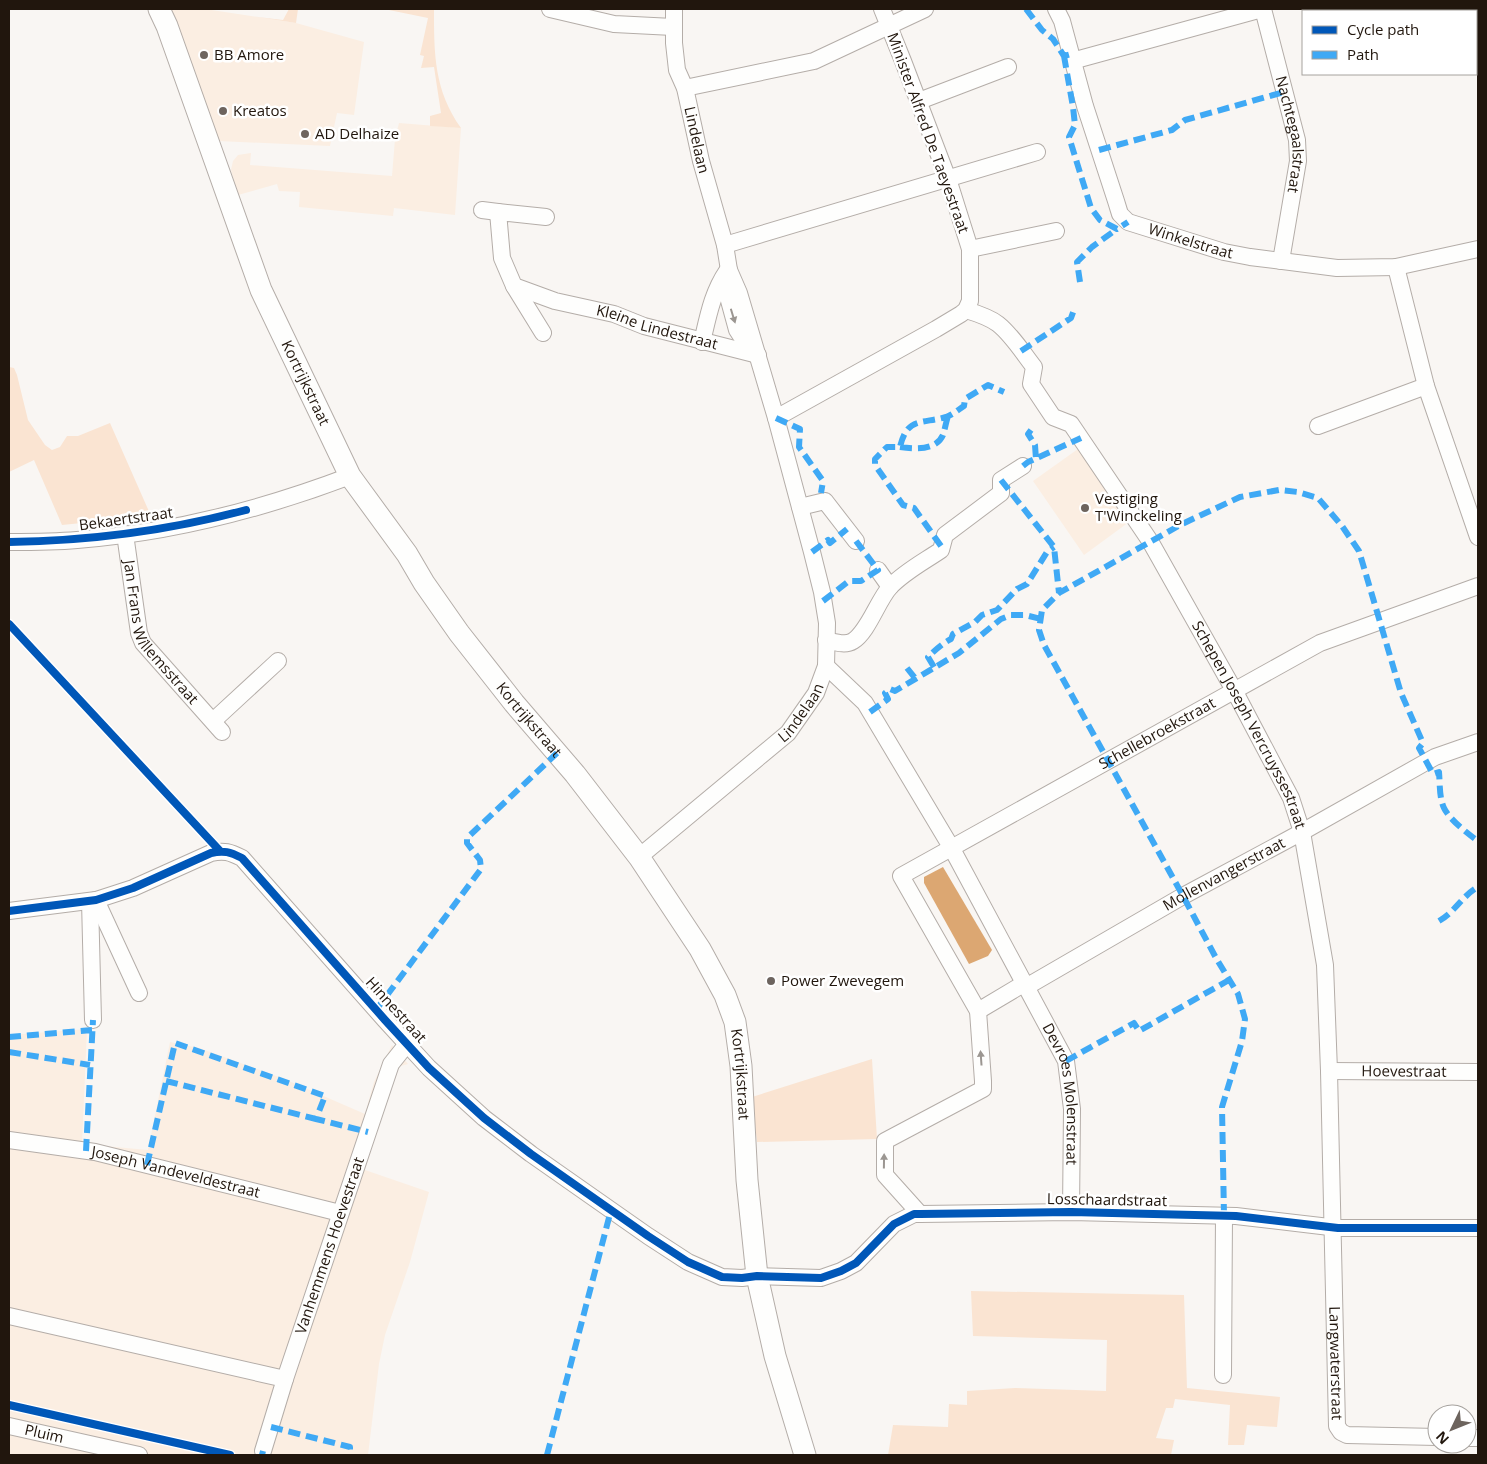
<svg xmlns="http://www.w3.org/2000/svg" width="1487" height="1464" viewBox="0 0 1487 1464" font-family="'Open Sans',sans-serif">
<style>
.built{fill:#fbeee2}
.green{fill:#fae4d2}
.water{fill:#dca772}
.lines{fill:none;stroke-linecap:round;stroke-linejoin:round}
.minor-casing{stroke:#b4ada8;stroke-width:18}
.major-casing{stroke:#b4ada8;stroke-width:23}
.minor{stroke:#fefefd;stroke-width:16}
.major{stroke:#fefefd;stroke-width:21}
.quiet{stroke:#3fa9f5;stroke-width:6;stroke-dasharray:12 6;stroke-linecap:butt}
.cycleway-casing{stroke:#fff;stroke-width:11}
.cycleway{stroke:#0057b8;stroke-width:8}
.oneway{fill:#9b9691}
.poi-dot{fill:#6d645e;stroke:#fff;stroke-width:2}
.labels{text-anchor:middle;stroke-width:5;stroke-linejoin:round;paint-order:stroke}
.poi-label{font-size:15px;fill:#21160d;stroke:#fff;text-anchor:start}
.street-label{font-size:15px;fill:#21160d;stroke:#fff}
</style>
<rect width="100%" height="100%" fill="#f9f6f3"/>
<path class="built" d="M171,9H205L296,23L364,42L354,115L337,113L330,146L218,141L178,34Z
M399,123L461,128L455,215L394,208L393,216L299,207L300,192L279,191L277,184L238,195L231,170L233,161L238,155L251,153L250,165L392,176L395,139Z
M1078,449L1129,522L1084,555L1033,481Z
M87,1029L82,1144L148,1150L170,1042L199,1048L282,1078L365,1114L374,1082L392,1045L408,1064L397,1067L365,1170L429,1192L410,1262L385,1335L379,1364L368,1455H9V1035Z"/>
<path class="green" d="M289,9H298L296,23L251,16L283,20Z
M384,9H434C434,54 434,90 461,128L430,126V116L441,113L434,67L421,68L424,56L420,55L428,18Z
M9,367L14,368L17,375L28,420L45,445L52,450L60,447L67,436H78L110,423L151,516L62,525L34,460L9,472Z
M872,1059L877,1139L757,1142L752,1097Z
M971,1291L1184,1295L1187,1388L1280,1397L1277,1427L1247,1425L1244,1445H1228L1230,1405L1175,1399L1173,1408H1166L1156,1438L1174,1440L1171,1455H888L893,1425L948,1427L949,1404L967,1405V1391L1015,1388L1106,1391L1107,1340L973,1336Z"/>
<path class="water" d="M943,867L992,950L988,956L969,964L924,883V877Z"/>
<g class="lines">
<g class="minor-casing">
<g id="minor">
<path d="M550,9L614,24L673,27"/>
<path id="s1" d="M674,9V43L677,70L685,88L701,161L725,245L729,270L728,297L737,330L746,344L752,350"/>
<path id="s2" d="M1056,9L1062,21L1085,106L1116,201L1120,214L1128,222L1224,252L1250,257L1337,268L1396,267L1478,249"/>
<path id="s3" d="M1263,9L1297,140L1298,161L1281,261"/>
<path d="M1072,61L1262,9"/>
<path d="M685,88L814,61L925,9"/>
<path d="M919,101L1008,67"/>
<path d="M482,210L498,212"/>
<path id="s4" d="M546,217L498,212L502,258L514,286L555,301L614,314L644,326L758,355"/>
<path d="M725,245L1037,152"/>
<path d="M970,249L1056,231"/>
<path d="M1396,267L1426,386L1478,537"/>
<path d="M514,286L543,333"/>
<path id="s5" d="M966,310C976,313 989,317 998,324C1012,335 1023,353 1034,367L1031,384L1053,417L1071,424L1150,541L1235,692L1291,798L1302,832L1325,965L1329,1071L1337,1426L1341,1432L1347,1435L1437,1437"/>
<path d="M702,342C708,317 712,293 727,271"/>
<path d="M776,418L936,329L961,314L966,310L970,301V249L948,179L903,61L882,9"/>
<path d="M1318,426L1426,386"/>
<path d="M800,507L825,501L856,541"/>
<path id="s6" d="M125,534L139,633L143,643L222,732"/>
<path d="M9,542C31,542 54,542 77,540C171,533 263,509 350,476"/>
<path d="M878,570L890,587"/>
<path d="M826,640C835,642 845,646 853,641C868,632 878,600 890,587C904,572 925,561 941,550L945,535L1001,493V480L1023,466"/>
<path id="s7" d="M826,666L865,703L951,847L1066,1061L1072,1109L1071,1212"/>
<path d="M213,721L278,661"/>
<path id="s8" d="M639,857L788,733L816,693L826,666L827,623L822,592L812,552L776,418L739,293L729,270"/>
<path d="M96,900L139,993"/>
<path d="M90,901L93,1020"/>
<path d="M9,911L96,900L133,888L211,853C224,850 230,852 242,858L385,1020L429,1068L484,1118L531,1154L648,1236L688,1262L722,1277L742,1278L757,1276L821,1278L841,1271L856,1263L894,1224L914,1214H920L1071,1212L1236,1216L1338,1228H1478"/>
<path id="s9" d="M1026,987L1183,896L1302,832L1435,757L1478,742"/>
<path d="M978,1011L1025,983"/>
<path id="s10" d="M1329,1071L1478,1072"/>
<path id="s11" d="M9,1140L95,1152L340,1213"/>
<path id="s12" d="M920,1214L885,1175V1141L983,1089V1081L978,1011L901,876L1320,643L1478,586"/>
<path d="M9,1316L285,1379"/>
<path d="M1223,1375L1224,1216"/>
<path id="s13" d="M9,1426L139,1455"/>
<path d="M1467,1438H1478"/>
<path id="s14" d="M263,1451L285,1379L391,1064L407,1044"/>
</g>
</g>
<g class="major-casing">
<g id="major">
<path id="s15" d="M159,9L167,26L261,290L350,476L407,554L424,583L459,633L514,703L575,774L639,857L700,949L725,995L735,1022L741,1066L747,1180L757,1276L775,1356L805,1455"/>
</g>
</g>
<use href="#minor" class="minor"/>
<use href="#major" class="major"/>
<path class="quiet" d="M1026,9L1042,30L1053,39L1064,56L1071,54
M1064,56L1073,107L1075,125L1069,137L1091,208L1100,220L1117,229L1128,222
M1099,150L1172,130L1185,120L1284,92
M1080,282L1077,262L1092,247L1117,229
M1021,351L1071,318L1075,307
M776,418L800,429L799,447L823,481L821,493
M1031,430L1028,434L1035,445L1036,459
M900,447C914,449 936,451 943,435C945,429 946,422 948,416
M1023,466L1028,462L1081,438
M1001,480L1054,547L1059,593
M941,546L914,508L903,505L875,465V459L887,447H900C907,417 921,424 946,417C952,415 958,410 964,406L965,399L988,385L1004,392
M812,552L828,540L830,543L847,529
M823,601L849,581H861L878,570L856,541
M934,667L928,657C935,650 943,643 951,639L953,634L975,622L982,615L997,610L1017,589L1027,584L1047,552L1054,547
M907,668L915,678
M870,712L888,699L885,693L890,689L895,691L959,653L1001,619L1011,615H1025L1041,619
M1439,921C1456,911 1462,896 1478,887
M376,1010L481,869L480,860L467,843V838L557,753
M9,1037L92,1030
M9,1052L90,1065
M1066,1061L1134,1023L1139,1031L1229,980
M166,1081L316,1119
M86,1151L93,1020
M147,1165L175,1043L325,1096L316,1119L368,1132
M1224,1216L1222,1107L1242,1041L1245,1019L1238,994L1216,958L1183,896L1044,645L1039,630L1042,610L1059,593L1182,524L1240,497L1279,490L1298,492L1318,498L1342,526L1359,551L1401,693L1423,743L1419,748L1433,774L1439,772C1440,783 1439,797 1444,808C1449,819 1468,834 1478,841
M271,1427L350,1447V1455
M262,1455L263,1451
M547,1455L611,1210"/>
<g class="cycleway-casing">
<path id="cycleway" d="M9,542C90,541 167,531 246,510
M9,624L220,851
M9,911L96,900L133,888L211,853C224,850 230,852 242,858L385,1020L429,1068L484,1118L531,1154L648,1236L688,1262L722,1277L742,1278L757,1276L821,1278L841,1271L856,1263L894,1224L914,1214H920L1071,1212L1236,1216L1338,1228H1478
M9,1405L230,1455"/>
</g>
<use href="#cycleway" class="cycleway"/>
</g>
<defs><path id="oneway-solid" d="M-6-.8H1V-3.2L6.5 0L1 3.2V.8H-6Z" transform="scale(1.25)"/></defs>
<g class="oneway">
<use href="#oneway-solid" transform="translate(733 316) rotate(73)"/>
<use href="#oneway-solid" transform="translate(981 1058) rotate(-94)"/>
<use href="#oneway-solid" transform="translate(884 1161) rotate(-89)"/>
</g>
<g class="poi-dot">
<circle cx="204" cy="55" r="5"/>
<circle cx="223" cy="111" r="5"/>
<circle cx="305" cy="134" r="5"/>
<circle cx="1085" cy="508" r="5"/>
<circle cx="771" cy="981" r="5"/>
</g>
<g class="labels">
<g class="poi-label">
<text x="214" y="60">BB Amore</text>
<text x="233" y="116">Kreatos</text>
<text x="315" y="139">AD Delhaize</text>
<text x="1095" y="504">Vestiging<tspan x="1095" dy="17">T'Winckeling</tspan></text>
<text x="781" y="986">Power Zwevegem</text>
</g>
<g class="street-label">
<text transform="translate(928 133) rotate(70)" y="5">Minister Alfred De Taeyestraat</text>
<text dy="5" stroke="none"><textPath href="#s3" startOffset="129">Nachtegaalstraat</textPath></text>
<text dy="5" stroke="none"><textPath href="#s1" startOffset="134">Lindelaan</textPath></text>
<text dy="5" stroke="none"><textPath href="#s2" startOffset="292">Winkelstraat</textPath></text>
<text dy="5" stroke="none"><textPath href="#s4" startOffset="274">Kleine Lindestraat</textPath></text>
<text dy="5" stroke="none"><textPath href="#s15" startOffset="402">Kortrijkstraat</textPath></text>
<text transform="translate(126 519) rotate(-8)" y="5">Bekaertstraat</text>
<text dy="5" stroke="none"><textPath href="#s6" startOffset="108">Jan Frans Willemsstraat</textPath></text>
<text dy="5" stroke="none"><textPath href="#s8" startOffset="218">Lindelaan</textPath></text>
<text dy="5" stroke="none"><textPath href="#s15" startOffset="808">Kortrijkstraat</textPath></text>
<text dy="5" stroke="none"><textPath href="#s5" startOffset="518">Schepen Joseph Vercruyssestraat</textPath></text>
<text dy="5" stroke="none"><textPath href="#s12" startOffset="724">Schellebroekstraat</textPath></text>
<text dy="5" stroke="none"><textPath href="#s9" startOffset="228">Mollenvangerstraat</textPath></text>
<text transform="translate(396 1010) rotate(48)" y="5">Hinnestraat</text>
<text dy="5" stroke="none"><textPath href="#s10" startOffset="75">Hoevestraat</textPath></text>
<text dy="5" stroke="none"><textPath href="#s15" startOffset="1228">Kortrijkstraat</textPath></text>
<text dy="5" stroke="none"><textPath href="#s7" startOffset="496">Devroes Molenstraat</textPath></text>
<text dy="5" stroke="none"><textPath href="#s11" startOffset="170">Joseph Vandeveldestraat</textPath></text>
<text transform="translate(1107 1200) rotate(1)" y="5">Losschaardstraat</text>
<text dy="5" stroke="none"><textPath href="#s14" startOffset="216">Vanhemmens Hoevestraat</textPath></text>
<text dy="5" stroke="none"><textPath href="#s5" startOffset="1171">Langwaterstraat</textPath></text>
<text dy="5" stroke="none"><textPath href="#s13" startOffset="36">Pluim</textPath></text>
</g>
</g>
<rect width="1487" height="1464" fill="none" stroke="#21160d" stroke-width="20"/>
<rect x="1302" y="10" width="175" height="65" fill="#ffffff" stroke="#a6a29e"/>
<rect x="1312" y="26" width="25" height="8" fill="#0057b8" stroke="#a6a29e"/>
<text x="1347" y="35" font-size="15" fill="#21160d">Cycle path</text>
<rect x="1312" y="51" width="25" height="8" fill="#3fa9f5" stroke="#a6a29e"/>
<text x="1347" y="60" font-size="15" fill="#21160d">Path</text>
<g transform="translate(1452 1429) rotate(227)"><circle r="24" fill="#ffffff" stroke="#a6a29e"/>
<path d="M0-4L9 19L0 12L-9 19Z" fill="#6d645e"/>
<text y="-8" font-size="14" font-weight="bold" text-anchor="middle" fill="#21160d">N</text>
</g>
</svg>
